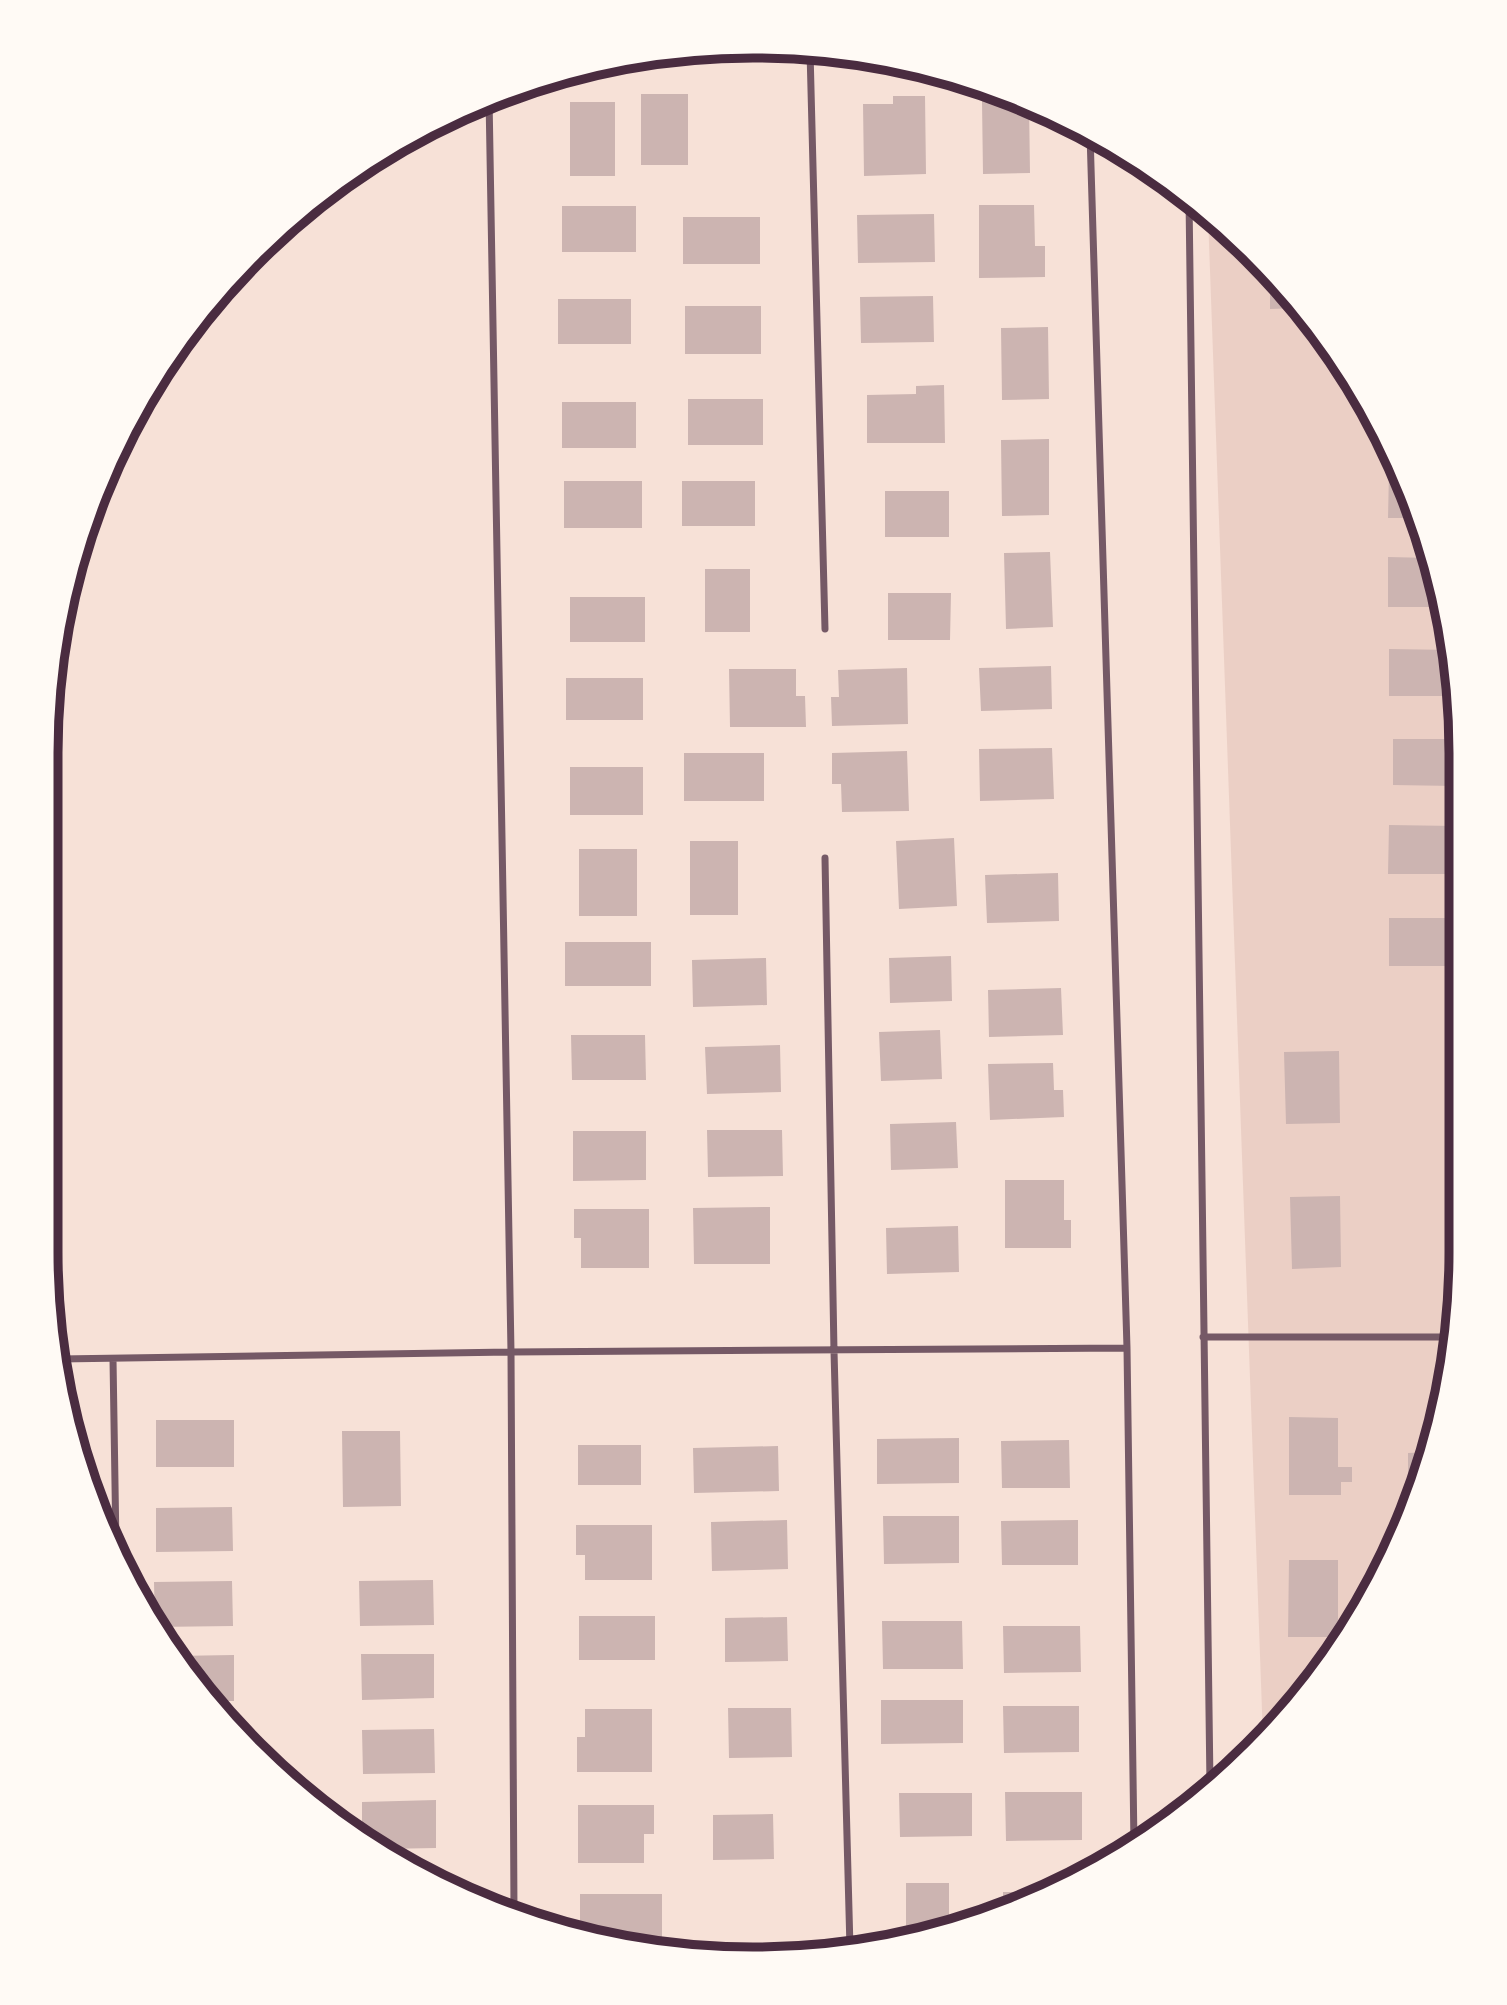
<svg xmlns="http://www.w3.org/2000/svg" width="1507" height="2005" viewBox="0 0 1507 2005" font-family="'Source Sans 3',sans-serif">
<style>
.green{fill:#ebcfc5}
.building{fill:#ccb4b1}
.lines{fill:none;stroke-linecap:round;stroke-linejoin:round}
.minor{stroke:#755966;stroke-width:7}
.rim{fill:none;stroke:#4a2c40;stroke-width:9}
</style>
<rect width="100%" height="100%" fill="#f7e1d7"/>
<path class="green" d="M1208,215L1254,253L1342,360L1424,526L1455,662V1344L1424,1479L1366,1606L1286,1719L1263,1738Z"/>
<path class="building" d="M641,94H688V165H641Z
M893,96H925L926,174L864,176L863,104H893Z
M982,101L1029,102L1030,173L983,174Z
M570,102H615V176H570Z
M979,205H1034L1035,246H1045V277L979,278Z
M562,206H636V252H562Z
M934,214L935,262L858,263L857,215Z
M683,217H760V264H683Z
M1270,272L1300,308L1270,309Z
M933,296L934,342L861,343L860,297Z
M558,299H631V344H558Z
M685,306H761V354H685Z
M1048,327L1049,399L1002,400L1001,328Z
M944,385L945,443H867V395L916,394V386Z
M688,399H763V445H688Z
M562,402H636V448H562Z
M1049,439V515L1002,516L1001,440Z
M1389,472H1397L1420,518H1388Z
M564,481H642V528H564Z
M682,481H755V526H682Z
M885,491H949V537H885Z
M1050,552L1053,627L1006,629L1004,553Z
M1388,557L1431,558L1443,607H1388Z
M705,569H750V632H705Z
M888,593H951L950,640H888Z
M570,597H645V642H570Z
M1389,649L1453,650L1455,661V696H1389Z
M1051,666L1052,709L981,711L979,668Z
M907,668L908,724L832,726L831,697H839L838,670Z
M729,669H796V696H805L806,727H730Z
M566,678H643V720H566Z
M1393,739H1455V786L1393,785Z
M1052,748L1054,799L980,801L979,749Z
M907,751L909,811L842,812L841,784H832V753Z
M684,753H764V801H684Z
M570,767H643V815H570Z
M1389,825L1455,826V874H1388Z
M954,838L957,906L899,909L896,841Z
M690,841H738V915H690Z
M579,849H637V916H579Z
M1058,873L1059,921L987,923L985,875Z
M1389,918H1455V966H1389Z
M565,942H651V986H565Z
M951,956L952,1001L890,1003L889,958Z
M766,958L767,1005L693,1007L692,960Z
M1061,988L1063,1035L989,1037L988,990Z
M940,1030L942,1079L881,1081L879,1032Z
M571,1035H645L646,1080H572Z
M780,1045L781,1092L707,1094L705,1047Z
M1339,1051L1340,1123L1286,1124L1284,1052Z
M1053,1063L1054,1090H1063L1064,1117L990,1120L988,1064Z
M956,1122L958,1168L891,1170L890,1124Z
M707,1130H782L783,1176L708,1177Z
M573,1131H646V1180L573,1181Z
M1005,1180H1064V1220H1071V1248H1005Z
M1340,1196L1341,1267L1292,1269L1290,1197Z
M770,1207V1264H694L693,1208Z
M574,1209H649V1268H581V1238H574Z
M958,1226L959,1272L887,1274L886,1228Z
M1289,1417L1338,1418V1467H1352V1482H1341V1495H1289Z
M156,1420H234V1467H156Z
M342,1431H400L401,1506L343,1507Z
M959,1438V1483L877,1484V1439Z
M1069,1440L1070,1488H1002L1001,1441Z
M578,1445H641V1485H578Z
M778,1446L779,1491L694,1493L693,1448Z
M1430,1452L1424,1479L1408,1514V1453Z
M232,1507L233,1551L156,1552V1508Z
M883,1516H959V1563L884,1564Z
M787,1520L788,1569L712,1571L711,1522Z
M1078,1520V1565H1002L1001,1521Z
M576,1525H652V1580H585V1555H576Z
M1289,1560H1338V1637H1288Z
M433,1580L434,1625L360,1626L359,1581Z
M232,1581L233,1626L155,1627L154,1582Z
M579,1616H655V1660H579Z
M787,1617L788,1661L725,1662V1618Z
M882,1621H962L963,1669H883Z
M1003,1626H1080L1081,1672L1004,1673Z
M361,1654H434V1698L362,1700Z
M234,1655V1701H209L192,1683L174,1656Z
M881,1700H963V1743L881,1744Z
M1003,1706H1079V1752L1004,1753Z
M728,1708H791L792,1757L729,1758Z
M585,1709H652V1772H577V1737H585Z
M434,1729L435,1773L363,1774L362,1730Z
M1005,1792H1082V1840L1006,1841Z
M899,1793H972V1836L900,1837Z
M436,1800V1848L384,1849L362,1834V1802Z
M578,1805H654V1834H644V1863H578Z
M773,1814L774,1859L713,1860V1815Z
M906,1883H949V1928L906,1937Z
M1043,1891L1004,1911H1003V1892Z
M580,1894H662V1937H589L580,1934Z"/>
<g class="lines">
<path class="minor" d="M810,51L825,629
M489,97L511,1352L514,1912
M1090,134L1127,1348L1134,1846
M1189,199L1210,1785
M825,858L834,1351L850,1948
M1203,1337H1455
M60,1359L511,1352L1127,1348
M113,1359L116,1546"/>
</g>
<path d="M0 0H1507V2005H0ZM753 58H754A695 695 0 0 1 1449 753V1252A695 695 0 0 1 754 1947H753A695 695 0 0 1 58 1252V753A695 695 0 0 1 753 58Z" fill="#fffaf5" fill-rule="evenodd"/>
<path class="rim" d="M753 58H754A695 695 0 0 1 1449 753V1252A695 695 0 0 1 754 1947H753A695 695 0 0 1 58 1252V753A695 695 0 0 1 753 58Z"/>
</svg>
